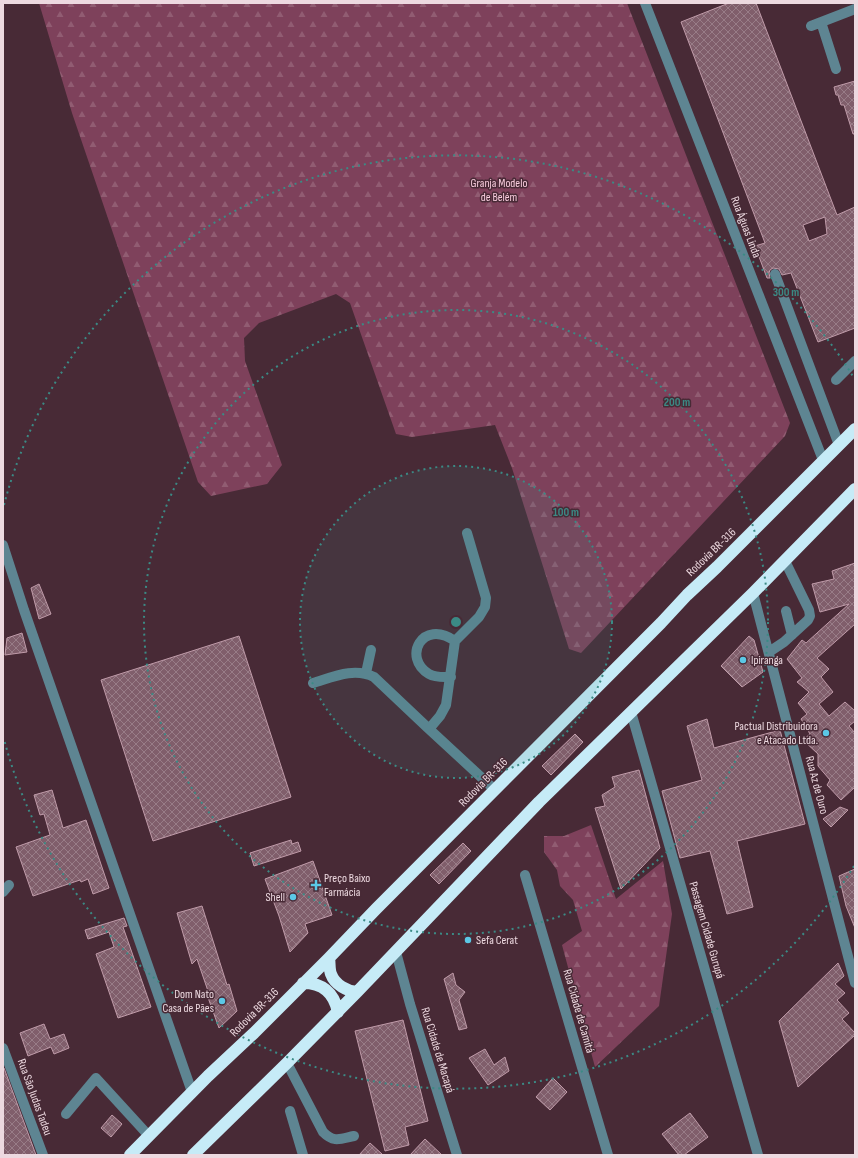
<svg xmlns="http://www.w3.org/2000/svg" width="858" height="1158" viewBox="0 0 858 1158" font-family="'Sofia Sans Condensed',sans-serif">
<style>
.forest{fill:url(#forest-firs)}
.building{fill:url(#building-cross-hatch);stroke:#c09ba9;fill-rule:evenodd}
.lines{fill:none;stroke-linecap:round;stroke-linejoin:round}
.minor{stroke:#5e8592;stroke-width:10}
.highway{stroke:#c6ebf7;stroke-width:12}
.ring{fill:none;stroke:#3b8a85;stroke-width:2;stroke-dasharray:2 4}
.poi-dot{fill:#5bc8e6;stroke:#482a36;stroke-width:1.5}
.labels{text-anchor:middle;stroke-width:3;stroke-linejoin:round;paint-order:stroke}
.park-label{font-size:12px;fill:#f8ccdd;stroke:#482a36}
.street-label{font-size:12px;fill:#edd9e0;stroke:#482a36}
.poi-label{font-size:12px;fill:#edd9e0;stroke:#482a36;text-anchor:start}
.centre{fill:#3b8a85;stroke:#482a36;stroke-width:2}
.ring-label{font-size:12px;text-anchor:middle;font-weight:bold;fill:#3b8a85;stroke:#482a36;stroke-width:3;stroke-linejoin:round;paint-order:stroke}
</style>
<defs>
<pattern id="forest-firs" width="22" height="20" patternUnits="userSpaceOnUse"><rect width="22" height="20" fill="#7e415b"/><path d="M5 1l3.5 6h-7zM16 11l3.5 6h-7z" fill="#915c72"/></pattern>
<pattern id="building-cross-hatch" width="8" height="8" patternUnits="userSpaceOnUse"><rect width="8" height="8" fill="#805e6b"/><path d="M0 0l8 8M0 8l8-8" fill="none" stroke="#987c87"/></pattern>
</defs>
<rect width="100%" height="100%" fill="#482a36"/>
<path class="forest" d="M39,3H627L790,423L785,436L581,653L569,649L512,468L495,425L412,437L396,434L350,303L336,294L259,323L244,338L245,361L282,465L267,484L211,496L198,482L72,113Z
M591,825L616,899L663,861L672,914L659,1006L595,1067L562,945L582,931L573,900L560,886L557,870L544,852V836H564Z"/>
<path class="building" d="M729,3H756L837,215L855,207V328L818,342L791,273L782,275L779,269L773,268L770,270L769,273L770,278H767L755,246L765,243L681,22ZM825,217L827,234L809,241L803,225Z
M855,81V134H853L844,105H841L838,95H836L834,87Z
M855,563V624L817,658L829,669L821,677L833,692L819,704L829,716L845,702L855,711V721L849,726L855,733V787L841,800L827,785L830,780L818,766V754L803,740L810,734L801,719L807,714L798,703L809,692L797,682L802,678L787,659L802,640L806,643L849,604L820,612L812,584L834,579L832,571Z
M39,584L51,614L39,619L31,588Z
M22,633L27,652L5,655L7,638Z
M239,636L291,797L153,841L101,680Z
M749,636L754,640L763,672L742,687L721,666Z
M707,719L714,748L780,730L805,824L737,841L753,907L727,914L710,851L680,858L662,791L702,780L687,726Z
M575,734L583,742L551,775L542,766Z
M639,770L660,848L621,889L595,808L605,806L602,795L615,787L612,777Z
M52,790L63,828L86,820L109,888L93,894L88,879L81,882L80,880L33,896L16,847L50,835L44,814L40,815L34,795Z
M840,807L848,810L831,827L823,819Z
M291,840L292,844L298,842L301,851L254,866L250,853Z
M463,843L471,851L439,884L430,875Z
M313,861L332,915L305,924L308,933L290,952L279,916L265,879Z
M855,869V928L846,906L839,876Z
M202,906L227,985L229,984L237,1011L219,1028L206,992L208,991L197,959L192,964L177,913Z
M124,918L127,926L123,927L151,1007L118,1018L96,954L114,947L109,932L88,939L85,930Z
M838,963L844,976L835,984L845,993L837,1000L849,1013L842,1019L855,1033V1035L798,1087L779,1021Z
M453,973L456,985L465,992L459,1000L467,1028L459,1030L444,979Z
M403,1020L428,1121L405,1127L409,1145L385,1151L355,1031Z
M44,1024L50,1039L64,1034L69,1048L54,1054L51,1047L28,1056L20,1033Z
M485,1049L494,1065L505,1057L509,1071L488,1085L469,1058Z
M3,1068H4L36,1155H3Z
M553,1078L567,1092L550,1110L536,1097Z
M690,1113L708,1137L684,1155H679L662,1134Z
M112,1115L122,1124L111,1137L101,1128Z
M425,1139L442,1155H410Z
M370,1143L382,1154V1155H359Z"/>
<g class="lines">
<path class="minor" d="M645,3L823,460
M821,22L836,69
M811,26L855,9
M775,274L839,445
M836,380L855,361
M3,545L24,610L192,1092
M753,593L855,983
M786,611L792,635
M455,641L479,617L485,607L486,598L467,533
M769,652L784,642L808,620L810,616L809,610L785,561
M366,673L371,650
M313,683C333,677 354,667 374,677L429,729L440,716L446,705L455,641C422,618 402,658 429,674C436,678 443,677 451,677
M631,712L758,1155
M429,729L495,790
M525,875L608,1155
M3,892L9,885
M396,952L410,1004L457,1155
M3,1048L43,1155
M287,1063L323,1132C334,1143 340,1139 354,1136
M290,1111L303,1155
M66,1114L96,1078L149,1136"/>
<path class="highway" d="M329,958C330,963 329,969 331,974C335,985 347,991 357,992
M303,983C323,983 334,993 338,1012
M130,1155L208,1076L254,1033L329,958L376,909L661,623L687,595L717,567L855,429
M193,1155L287,1063L357,992L539,802L753,593L855,489"/>
</g>
<circle cx="456" cy="622" r="156" fill="#3b8a85" fill-opacity=".12"/>
<g class="ring">
<circle cx="456" cy="622" r="156"/>
<circle cx="456" cy="622" r="312"/>
<path d="M854 866A467 467 0 0 1 4 739M4 505A467 467 0 0 1 854 378"/>
</g>
<g class="poi-dot">
<circle cx="743" cy="660" r="4"/>
<circle cx="826" cy="733" r="4"/>
<path d="M314 879h4v4h4v4h-4v4h-4v-4h-4v-4h4z"/>
<circle cx="293" cy="897" r="4"/>
<circle cx="468" cy="940" r="4"/>
<circle cx="222" cy="1001" r="4"/>
</g>
<g class="labels">
<g class="park-label">
<text x="499" y="187">Granja Modelo<tspan x="499" dy="14">de Belém</tspan></text>
</g>
<g class="street-label">
<text transform="translate(746 227) rotate(69)" y="4">Rua Águas Linda</text>
<text transform="translate(711 552) rotate(-44)" y="4">Rodovia BR-316</text>
<text transform="translate(483 782) rotate(-45)" y="4">Rodovia BR-316</text>
<text transform="translate(817 785) rotate(75)" y="4">Rua Az de Ouro</text>
<text transform="translate(707 930) rotate(74)" y="4">Passagem Cidade Gurupá</text>
<text transform="translate(579 1011) rotate(74)" y="4">Rua Cidade de Camitá</text>
<text transform="translate(254 1012) rotate(-45)" y="4">Rodovia BR-316</text>
<text transform="translate(438 1050) rotate(73)" y="4">Rua Cidade de Macapá</text>
<text transform="translate(35 1097) rotate(70)" y="4">Rua São Judas Tadeu</text>
</g>
<g class="poi-label">
<text x="751" y="664">Ipiranga</text>
<text x="818" y="730" text-anchor="end">Pactual Distribuidora<tspan x="818" dy="14">e Atacado Ltda.</tspan></text>
<text x="324" y="882">Preço Baixo<tspan x="324" dy="14">Farmácia</tspan></text>
<text x="285" y="901" text-anchor="end">Shell</text>
<text x="476" y="944">Sefa Cerat</text>
<text x="214" y="998" text-anchor="end">Dom Nato<tspan x="214" dy="14">Casa de Pães</tspan></text>
</g>
</g>
<circle cx="456" cy="622" r="6" class="centre"/>
<g class="ring-label">
<text x="786" y="296">300 m</text>
<text x="677" y="406">200 m</text>
<text x="566" y="516">100 m</text>
</g>
<rect width="858" height="1158" fill="none" stroke="#edd9e0" stroke-width="8"/>
</svg>
